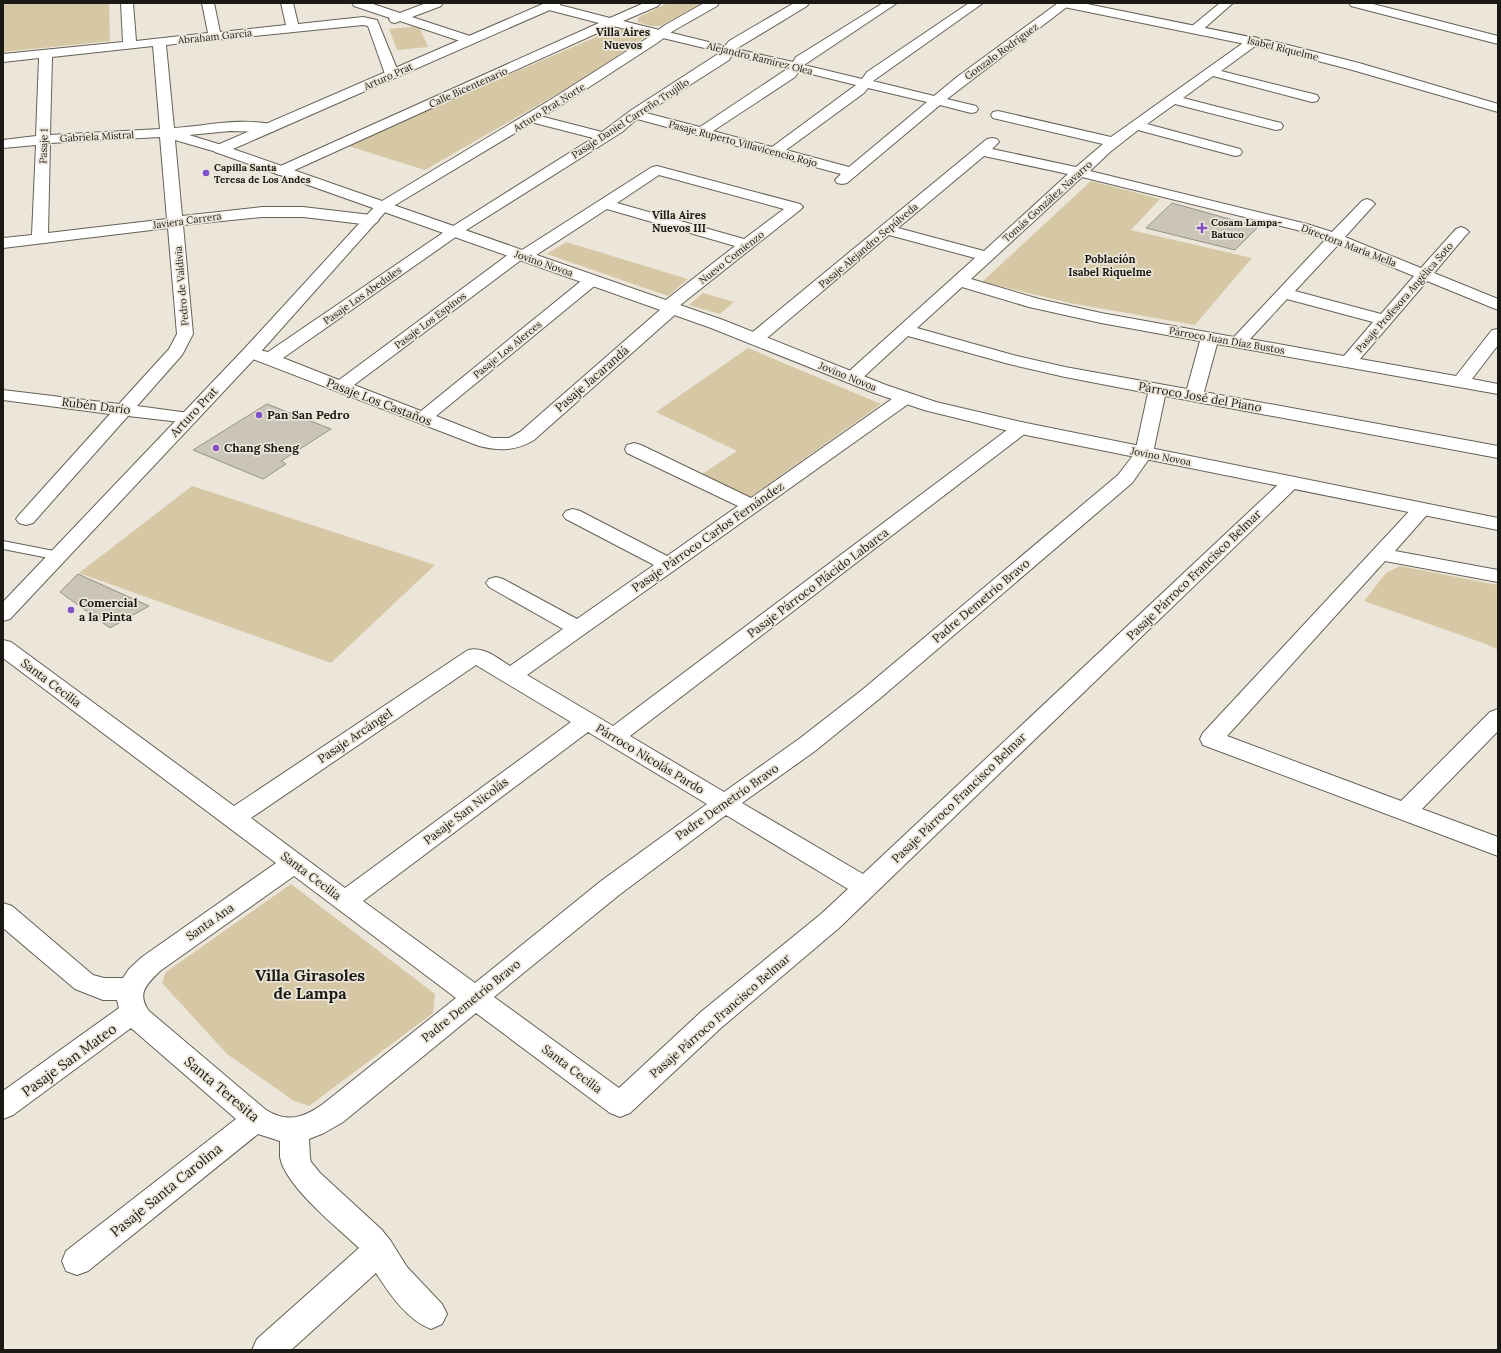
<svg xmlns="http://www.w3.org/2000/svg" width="1501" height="1353" viewBox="0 0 1501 1353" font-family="Lora,serif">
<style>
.green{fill:#d6c8a5}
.building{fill:#cac5b8;stroke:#979286}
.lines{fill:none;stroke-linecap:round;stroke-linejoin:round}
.service-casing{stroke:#666156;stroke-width:2}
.minor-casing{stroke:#666156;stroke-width:2}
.tertiary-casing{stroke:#666156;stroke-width:2}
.secondary-casing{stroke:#666156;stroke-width:2}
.service{fill:#fff;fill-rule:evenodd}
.minor{fill:#fff;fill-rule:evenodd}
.tertiary{fill:#fff;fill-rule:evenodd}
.secondary{fill:#fff;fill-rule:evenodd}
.poi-dot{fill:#8150c8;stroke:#ebe6d9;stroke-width:1.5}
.labels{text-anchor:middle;stroke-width:3.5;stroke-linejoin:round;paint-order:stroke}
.far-street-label{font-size:10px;fill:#1b1914;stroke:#ebe6d9}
.far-poi-label{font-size:10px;font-weight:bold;fill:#1b1914;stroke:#ebe6d9;text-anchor:start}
.far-neighbourhood-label{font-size:11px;font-weight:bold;fill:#1b1914;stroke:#ebe6d9}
.street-label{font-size:12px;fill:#1b1914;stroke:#ebe6d9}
.poi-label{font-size:12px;font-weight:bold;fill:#1b1914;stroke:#ebe6d9;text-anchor:start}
.near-street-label{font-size:14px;fill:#1b1914;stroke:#ebe6d9}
.near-neighbourhood-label{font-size:16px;font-weight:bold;fill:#1b1914;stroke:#ebe6d9}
</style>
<rect width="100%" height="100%" fill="#ebe6d9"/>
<path class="green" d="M3,3H109L110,41L3,52Z
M668,3H702L660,26H651L637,22L639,17Z
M419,26L428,47L397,50L389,29Z
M617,28L647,36L571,86L425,170L345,145Z
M1091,181L1160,199L1131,230L1252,258L1195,325L1070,303L982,282Z
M566,242L688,279L668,296L547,254Z
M703,293L734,302L720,314L689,305Z
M748,348L881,404L749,498L702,474L737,451L656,412Z
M192,486L435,565L331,663L79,573Z
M1400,566L1498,585V650L1486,644L1364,601L1386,573Z
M291,884L435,994L433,1013L309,1106L294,1101L227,1054L162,983L166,972Z"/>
<path class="building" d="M1172,203L1258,227L1235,250L1146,228Z
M267,404L331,429L281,461L286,464L263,479L193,450Z
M78,574L149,606L110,628L60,592Z"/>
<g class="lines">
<g class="service-casing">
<path id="service" d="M3,541L59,552L64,553L66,556L64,559L59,560L3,549Z"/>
</g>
<g class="minor-casing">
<path id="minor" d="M121,3H133L136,41L208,33L202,3H214L220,32L286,25L281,3H293L298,24L363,17L377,20L399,74L397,77H387L385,74L368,26L363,25L166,45L174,128C206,126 242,117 274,125L276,128L274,131L269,132L230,131L189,135L225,146L227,149L225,152L220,153L175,140L182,216L262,207H303L371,215L376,217L379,220L376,223L371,225L303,217H262L183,225L193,334L182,355L137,406L189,413L195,414L198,418L195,422L189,423L128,416L33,523L26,525L19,523L16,519L19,515L110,414L3,400V390L119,404L169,349L177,334L168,228L3,248V238L32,235L36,145L3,148V140L36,136L39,58L3,62V54L123,42ZM153,46L160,129L50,135L52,57ZM160,137L167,219L48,233L50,143Z
M352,3H370L400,13L426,3H443L441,6L412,17L473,37L475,40L473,43L469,44L400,21L395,23L391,22L389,19L390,18L354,6Z
M545,3H552L610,18L644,3H660L658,6L623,21L725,46L729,41L794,3H809L807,6L736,49L793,62L796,57L883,3H897L804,65L862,79L867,72L969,3H983L873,81L934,96L957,77L1058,3H1072L947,99L976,106L978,109L976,112L971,113L940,105L847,183L842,184L837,183L835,180L841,174L637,119L622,132L460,234L283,358L339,380L513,251L522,250L652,167L657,166L800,204L803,207L800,210L679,306L680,308L678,312L534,440C516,451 499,451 479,446L253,359L250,355L253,351L259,350L268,352L450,228L593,138L527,121L525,118L527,115L532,114L602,132L630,111L721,52L613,26L286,174L281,175L276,174L274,171L276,168L599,23L545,9L543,6ZM732,55L787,69L700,127L646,113L729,60ZM799,71L856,85L772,147L713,131L795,77ZM868,88L927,102L849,167L786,150L864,93ZM659,175L784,209L744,239L617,203ZM607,209L735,246L662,303L660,307L661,309L520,432L509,438H492L436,416L598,283L600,280L598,277L592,275L586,277L421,411L354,385L521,260L530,259Z
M1220,3H1233L1200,32H1192L1190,29L1192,26Z
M1349,3H1369L1498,36V44L1351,6Z
M1254,37L1258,38L1260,41L1258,44L1221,71L1317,95L1319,98L1317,101L1312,102L1213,76L1183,98L1281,123L1283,126L1281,129L1276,130L1175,104L1147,124L1240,149L1242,152L1240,155L1235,156L1138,130L1110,152L1090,171L1307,224L1332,232L1362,201L1367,199L1372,201L1375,204L1372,207L1345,237L1421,268L1456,229L1461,227L1466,229L1469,232L1466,235L1434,273L1498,299V310L1427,281L1360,359L1456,376L1492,330L1498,329V345L1472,379L1498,384V394L1217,344L1204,392L1498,446V458L1165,396L1153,453L1132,483L878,700L815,751L742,803L863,874L1284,479L1291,477L1298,479L1301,483L839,928L722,1027L630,1113L620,1117L610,1113L476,1013L343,1122L324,1133L309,1139L310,1158L311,1162L320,1173L381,1229L390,1240L407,1267L442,1304L447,1314L442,1324L431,1329C407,1320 389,1293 376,1273L291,1350H252L257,1339L359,1248C337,1227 285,1186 280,1157C280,1152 280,1146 280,1141L258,1134L88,1271L77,1275L66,1271L62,1261L66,1251L236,1119L131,1028L13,1115L3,1119V1091L119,1008L117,1000H103L75,989L3,928V903L12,906L93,975L104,978H123L129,969L142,957L276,863L3,658V640L11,642L234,806L468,650C484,646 497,658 510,666L563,629L489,587L486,583L489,579L496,577L503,579L577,619L654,565L566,519L563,515L566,511L573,509L580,511L667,556L738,506L627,453L625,449L627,445L634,443L641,445L751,498L899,394L905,393L911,394L914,398L911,402L527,675L613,726L1015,424L1021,422L1027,424L1030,428L1027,432L630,736L724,792L799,739L862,690L1118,475L1135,453L1148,393L1065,377L1009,364L908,336L858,382L852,383L846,382L843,378L846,374L975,258L889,235L761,343L755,344L749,343L746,339L749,335L987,139L992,138L997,139L999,142L992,149L1076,167L1103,144L993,118L991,115L993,112L998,111L1111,137L1250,38ZM984,156L1068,174L984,251L898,228ZM1082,177L1297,230L1325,240L1234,337L1101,313L1039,299L971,279ZM1338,245L1414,276L1381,314L1295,291ZM962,287L1029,307L1101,323L1200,341L1187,389L1065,367L1013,355L917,328ZM1287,299L1373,322L1344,356L1250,339ZM476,665L571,722L345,888L251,818ZM588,732L707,804L601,881L475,983L363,901ZM726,815L848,889L821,914L702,1011L619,1088L494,997L619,895ZM294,876L456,998L323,1104C303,1118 288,1123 266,1110L149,1011C136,993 147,984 160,971Z
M1422,503L1429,505L1432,509L1395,551L1498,570V582L1385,561L1227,736L1401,801L1490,712L1498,709V731L1422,809L1498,837V856L1203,745L1200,739L1203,733L1415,505Z"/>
</g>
<g class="tertiary-casing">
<path id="tertiary" d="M545,3H561L559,6L233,149L723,320L886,385L936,402L1021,422L1498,518V530L1021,434L924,410L874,393L711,328L215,152L213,149L215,146Z"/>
</g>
<g class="secondary-casing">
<path id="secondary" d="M704,3H719L717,6L673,31L657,43L560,106L387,210L257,356L10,619L3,621V602L245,348L377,204L550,100L649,37L665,25Z
M1058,3H1082L1280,43L1359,63L1498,104V112L1349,69L1279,51L1064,7L1060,6Z"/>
</g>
<use href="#service" class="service"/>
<use href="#minor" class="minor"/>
<use href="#tertiary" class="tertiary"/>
<use href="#secondary" class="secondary"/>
</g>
<g class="poi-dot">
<circle cx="206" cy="173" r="4"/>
<path d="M1200 222h4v4h4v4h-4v4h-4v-4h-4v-4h4z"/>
<circle cx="259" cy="415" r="4"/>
<circle cx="216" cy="448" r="4"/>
<circle cx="71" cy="610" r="4"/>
</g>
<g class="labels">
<g class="far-street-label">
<text transform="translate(215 36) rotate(-6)" y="4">Abraham García</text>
<text transform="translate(1283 48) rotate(14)" y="4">Isabel Riquelme</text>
<text transform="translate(1001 51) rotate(-36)" y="4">Gonzalo Rodríguez</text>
<text transform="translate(760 58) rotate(14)" y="4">Alejandro Ramírez Olea</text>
<text transform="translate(388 76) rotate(-24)" y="4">Arturo Prat</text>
<text transform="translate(468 87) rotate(-24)" y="4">Calle Bicentenario</text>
<text transform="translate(549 107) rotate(-32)" y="4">Arturo Prat Norte</text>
<text transform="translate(630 118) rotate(-33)" y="4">Pasaje Daniel Carreño Trujillo</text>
<text transform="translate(97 136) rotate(-3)" y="4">Gabriela Mistral</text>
<text transform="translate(743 143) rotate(15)" y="4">Pasaje Ruperto Villavicencio Rojo</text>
<text transform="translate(43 146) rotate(-88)" y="4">Pasaje 1</text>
<text transform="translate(1047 201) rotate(-42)" y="4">Tomás González Navarro</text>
<text transform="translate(187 220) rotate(-8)" y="4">Javiera Carrera</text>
<text transform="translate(868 245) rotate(-40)" y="4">Pasaje Alejandro Sepúlveda</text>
<text transform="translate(1349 245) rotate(21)" y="4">Directora María Mella</text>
<text transform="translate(731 257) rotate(-38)" y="4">Nuevo Comienzo</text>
<text transform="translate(544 263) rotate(19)" y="4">Jovino Novoa</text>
<text transform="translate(181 286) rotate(-95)" y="4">Pedro de Valdivia</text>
<text transform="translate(362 295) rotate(-35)" y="4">Pasaje Los Abedules</text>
<text transform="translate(1404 297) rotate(-49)" y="4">Pasaje Profesora Angélica Soto</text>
<text transform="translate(430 320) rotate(-37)" y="4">Pasaje Los Espinos</text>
<text transform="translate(1227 340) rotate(10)" y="4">Párroco Juan Díaz Bustos</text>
<text transform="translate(507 349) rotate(-39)" y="4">Pasaje Los Alerces</text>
<text transform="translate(848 376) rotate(22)" y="4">Jovino Novoa</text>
<text transform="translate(1161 456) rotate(11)" y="4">Jovino Novoa</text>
</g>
<g class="far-poi-label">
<text x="214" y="171">Capilla Santa<tspan x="214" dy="12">Teresa de Los Andes</tspan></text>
<text x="1211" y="226">Cosam Lampa-<tspan x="1211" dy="12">Batuco</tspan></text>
</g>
<g class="far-neighbourhood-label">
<text x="623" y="36">Villa Aires<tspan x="623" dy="13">Nuevos</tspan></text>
<text x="679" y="219">Villa Aires<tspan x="679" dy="13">Nuevos III</tspan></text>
<text x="1110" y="263">Población<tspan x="1110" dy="13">Isabel Riquelme</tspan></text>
</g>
<g class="street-label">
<text transform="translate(592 379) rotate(-41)" y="4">Pasaje Jacarandá</text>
<text transform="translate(1200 397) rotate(10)" y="4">Párroco José del Piano</text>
<text transform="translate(379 402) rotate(21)" y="4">Pasaje Los Castaños</text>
<text transform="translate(96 406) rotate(7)" y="4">Rubén Darío</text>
<text transform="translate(194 412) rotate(-47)" y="4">Arturo Prat</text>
<text transform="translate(708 537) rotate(-35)" y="4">Pasaje Párroco Carlos Fernández</text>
<text transform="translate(1194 575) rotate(-44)" y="4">Pasaje Párroco Francisco Belmar</text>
<text transform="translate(818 583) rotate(-37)" y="4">Pasaje Párroco Plácido Labarca</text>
<text transform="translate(981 601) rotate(-40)" y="4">Padre Demetrio Bravo</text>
<text transform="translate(51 683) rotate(37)" y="4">Santa Cecilia</text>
<text transform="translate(355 736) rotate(-34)" y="4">Pasaje Arcángel</text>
<text transform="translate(650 759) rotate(31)" y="4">Párroco Nicolás Pardo</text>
<text transform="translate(959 798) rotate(-44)" y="4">Pasaje Párroco Francisco Belmar</text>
<text transform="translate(727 802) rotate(-35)" y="4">Padre Demetrio Bravo</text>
<text transform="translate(466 811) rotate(-37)" y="4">Pasaje San Nicolás</text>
<text transform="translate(311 876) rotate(37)" y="4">Santa Cecilia</text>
<text transform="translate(210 922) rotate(-35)" y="4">Santa Ana</text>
<text transform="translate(471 1001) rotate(-39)" y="4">Padre Demetrio Bravo</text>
<text transform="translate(720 1016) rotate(-41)" y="4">Pasaje Párroco Francisco Belmar</text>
<text transform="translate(572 1069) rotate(37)" y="4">Santa Cecilia</text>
</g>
<g class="poi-label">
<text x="267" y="419">Pan San Pedro</text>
<text x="224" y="452">Chang Sheng</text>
<text x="79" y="607">Comercial<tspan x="79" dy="14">a la Pinta</tspan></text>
</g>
<g class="near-street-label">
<text transform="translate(69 1060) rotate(-36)" y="5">Pasaje San Mateo</text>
<text transform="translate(222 1089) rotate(40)" y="5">Santa Teresita</text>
<text transform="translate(166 1190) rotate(-39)" y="5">Pasaje Santa Carolina</text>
</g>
<g class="near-neighbourhood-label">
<text x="310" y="981">Villa Girasoles<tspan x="310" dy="18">de Lampa</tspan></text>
</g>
</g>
<rect width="1501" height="1353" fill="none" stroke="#1b1914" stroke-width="8"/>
</svg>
